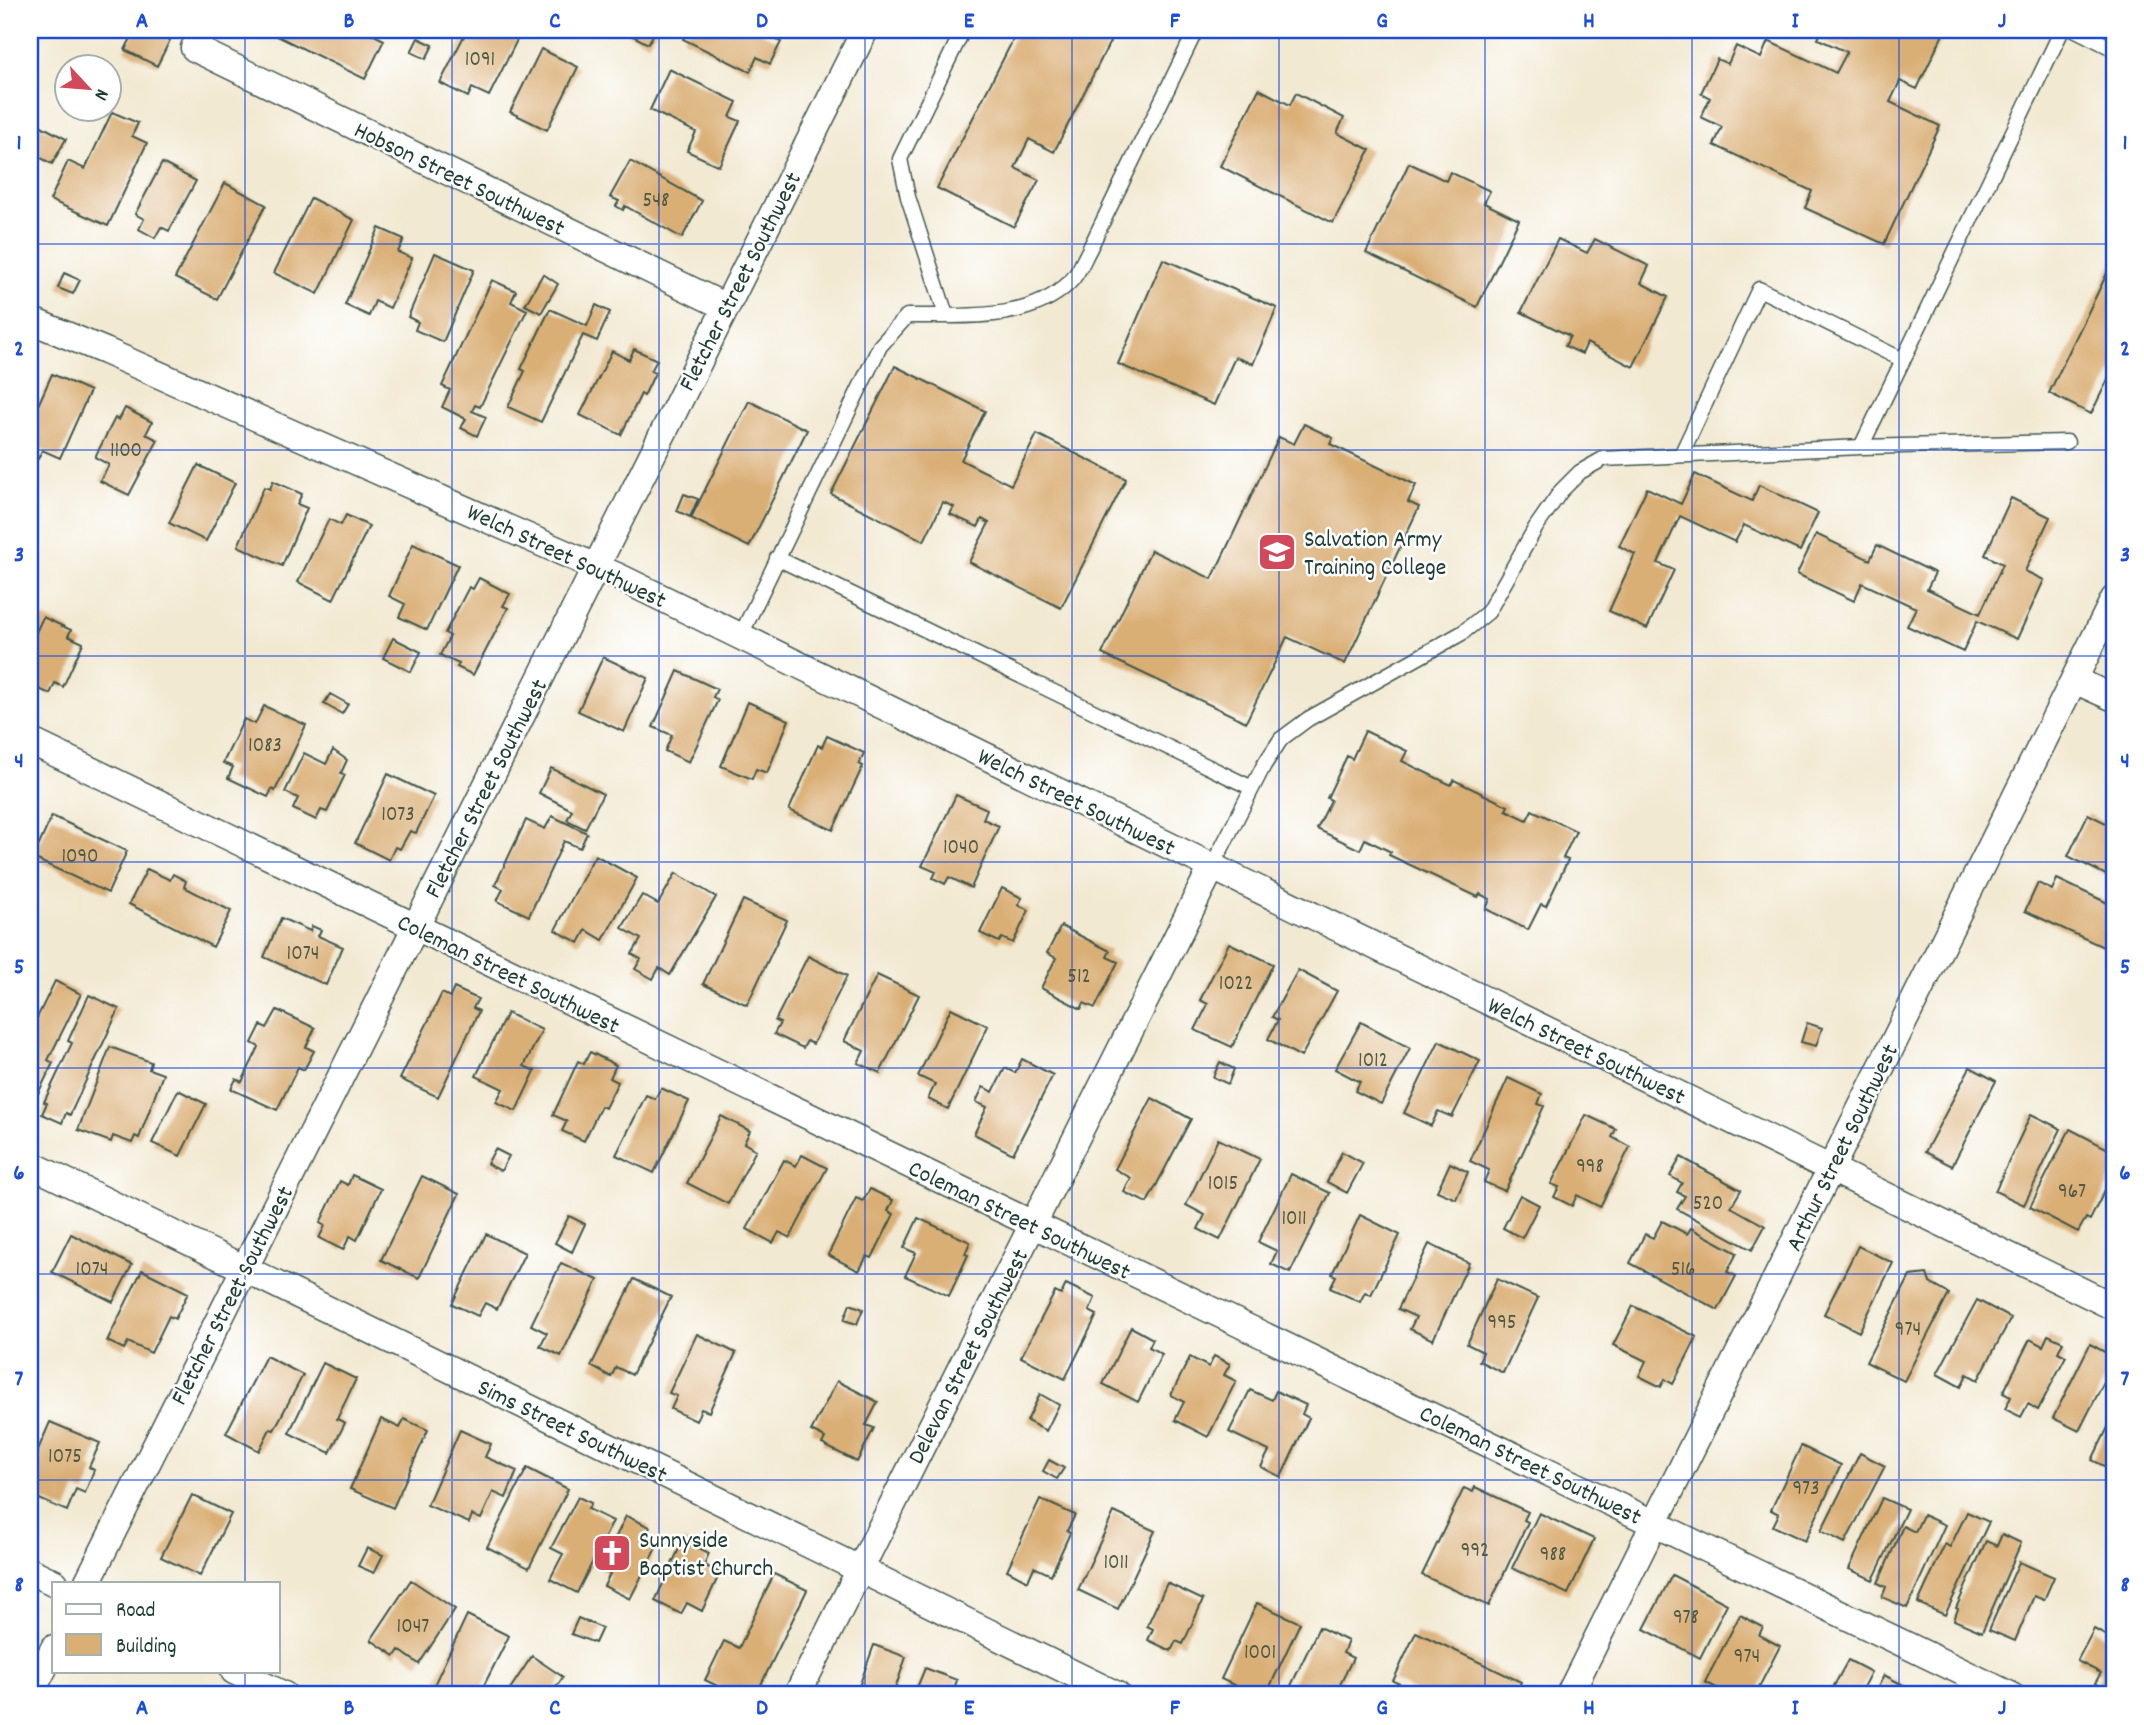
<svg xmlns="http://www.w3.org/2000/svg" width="2144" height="1725" viewBox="0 0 2144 1725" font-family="Dekko,sans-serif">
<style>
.building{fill:#daaf76}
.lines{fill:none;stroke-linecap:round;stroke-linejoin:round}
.lane-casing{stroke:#3f574c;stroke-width:17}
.street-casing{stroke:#3f574c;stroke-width:29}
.lane{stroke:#fff;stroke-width:14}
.street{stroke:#fff;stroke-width:26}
.grid{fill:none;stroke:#1d4ed8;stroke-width:2;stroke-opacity:0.55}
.labels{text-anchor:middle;stroke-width:5;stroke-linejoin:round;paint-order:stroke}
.number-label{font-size:21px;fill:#4e5a44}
.street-label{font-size:24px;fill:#1f3d34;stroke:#fff}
.poi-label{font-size:24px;fill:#1f3d34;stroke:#fff;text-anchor:start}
.neatline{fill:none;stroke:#1d4ed8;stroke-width:2.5}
.grid-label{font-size:23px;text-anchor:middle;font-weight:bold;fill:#1d4ed8}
</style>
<rect width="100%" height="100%" fill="#fff"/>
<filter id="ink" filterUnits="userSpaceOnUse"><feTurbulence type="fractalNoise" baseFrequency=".0143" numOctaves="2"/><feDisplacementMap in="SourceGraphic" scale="14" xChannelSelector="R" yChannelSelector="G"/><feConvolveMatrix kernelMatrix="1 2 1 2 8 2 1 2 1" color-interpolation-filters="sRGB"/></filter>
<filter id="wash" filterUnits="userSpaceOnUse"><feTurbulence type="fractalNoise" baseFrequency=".00686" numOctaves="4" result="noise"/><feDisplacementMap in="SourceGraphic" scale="28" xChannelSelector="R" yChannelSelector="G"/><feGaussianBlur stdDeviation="1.57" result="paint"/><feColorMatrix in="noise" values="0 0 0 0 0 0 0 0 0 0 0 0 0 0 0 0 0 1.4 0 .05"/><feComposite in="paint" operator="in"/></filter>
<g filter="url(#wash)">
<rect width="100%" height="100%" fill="#f2e9d2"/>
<g id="blocks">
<path class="building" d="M135,30H150L170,40L157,66L125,50Z
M265,30H364L384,40L365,79Z
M467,30H516L521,32L489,96L472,88L468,97L440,83Z
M622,30H656L648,44Z
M687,30H756L781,42L770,64L757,57L750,72L683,39Z
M1018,30H1116L1054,152L1029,139L1015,168L1039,180L1014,227L937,188Z
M1822,30H1945L1917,89L1900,81L1890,102L1940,126L1884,244L1805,208L1812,191L1714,145L1722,127L1701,117L1710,98L1701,93L1717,59L1728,64L1736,46L1761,58L1768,41L1836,73L1847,52L1818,39Z
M418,38L433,45L426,59L411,52Z
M541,49L578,67L547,130L510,112Z
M669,69L737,102L730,117L740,121L719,166L687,151L696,132L650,110Z
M1259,89L1290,105L1296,93L1344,118L1337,133L1370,150L1333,223L1220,166Z
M112,112L138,123L132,136L147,143L108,226L50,200L68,161L85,169Z
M30,120L66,139L52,164L30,152Z
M630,161L702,201L682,238L625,206L623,210L616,206L619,201L610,197Z
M162,163L196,181L169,231L161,227L155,238L139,229L144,219L135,214Z
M1409,163L1446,181L1450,172L1490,191L1484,203L1519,220L1477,307L1366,253Z
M225,183L266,205L217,299L175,278Z
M311,198L354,220L318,294L274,273Z
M379,228L404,239L398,252L412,258L390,308L375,301L369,316L345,305Z
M1558,239L1587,253L1595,239L1649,266L1641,283L1668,297L1633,367L1587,343L1582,354L1565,346L1570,336L1521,312Z
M435,253L474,270L443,342L415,330L418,322L408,317Z
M1163,259L1277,308L1253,364L1235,357L1214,405L1118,364Z
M2114,259V372L2112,371L2091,414L2049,393Z
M64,273L80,280L73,294L58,288Z
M543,274L558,284L541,313L525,305Z
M492,280L516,291L511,302L527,310L480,407L475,405L472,411L486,417L477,436L461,428L466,419L442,407L450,390L442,386Z
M596,305L610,312L597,341L583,335L541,422L508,407L525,371L521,369L550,309L587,326Z
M634,349L657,360L651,371L655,373L644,396L641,394L621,435L580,415L612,351L629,360Z
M895,366L985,411L961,460L1011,485L1037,434L1126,479L1061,608L969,562L989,523L982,519L978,527L950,514L954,507L943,502L924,541L831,494Z
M52,374L90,391L60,458L42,450L38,459L30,455V423Z
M749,401L807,430L749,547L691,518Z
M125,408L152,422L146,434L158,440L129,495L100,481L109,465L95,457L115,418L119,420Z
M1304,424L1333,438L1330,444L1416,485L1408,502L1419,507L1345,664L1287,637L1246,722L1102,654L1151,550L1212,579L1279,437L1294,444Z
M198,465L235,483L206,541L169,523Z
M1695,474L1752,501L1759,485L1818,513L1800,551L1744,525L1735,542L1680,516L1658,563L1674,570L1647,629L1609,611L1635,554L1619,546L1647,488L1681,504Z
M273,481L302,494L297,504L307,508L282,566L238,546L264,487L270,489Z
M684,494L698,499L690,517L677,511Z
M2011,498L2050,517L2025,571L2044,580L2017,639L1977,621L1963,652L1907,626L1916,608L1862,583L1854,601L1797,574L1816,534L1870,560L1877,545L1935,573L1927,589L1980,614L2003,564L1985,555Z
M346,515L369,526L333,600L298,582L329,519L341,525Z
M413,544L458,565L427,630L399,617L405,604L389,596Z
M479,578L510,594L503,606L508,608L473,675L457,667L459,664L440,655L450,636L445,633L469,587L473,589Z
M43,617L71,630L68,636L83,643L63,687L55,683L50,694L30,685L34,673L30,671V645Z
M393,638L421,652L411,672L383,658Z
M603,657L648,678L624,732L578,711Z
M678,671L717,689L713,697L718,700L689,762L665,751L672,735L653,727Z
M330,694L348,704L342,714L324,704Z
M748,702L789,720L767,773L756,769L752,779L721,766Z
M264,706L306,725L275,791L272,789L268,797L228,778L233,767L223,763L244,719L255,724Z
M1365,731L1407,751L1402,761L1451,785L1454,780L1508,806L1506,810L1527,820L1532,810L1576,831L1563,858L1568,860L1546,906L1541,904L1528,930L1486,909L1490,899L1480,894L1478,897L1389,855L1391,852L1365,839L1360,850L1317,829L1331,800L1327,798L1347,756L1352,759Z
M827,736L864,753L859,764L863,766L833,830L789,810L818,745L822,747Z
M333,750L347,760L341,773L345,775L327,812L321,810L316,820L293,809L298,798L285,792L304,753L326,764Z
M551,768L603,794L585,829L567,820L572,810L539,793Z
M388,774L434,796L416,833L410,831L400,849L395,847L389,860L355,843Z
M956,795L987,809L983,819L999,826L971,888L949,877L945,884L933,878L936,872L922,866Z
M2088,814L2114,827V879L2068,856Z
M52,816L127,851L108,893L33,858Z
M552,816L587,833L580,848L564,841L529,916L497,901L503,889L495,885L526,820L545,829Z
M595,855L637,878L603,940L586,930L579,943L555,930Z
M147,869L170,880L173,874L186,881L184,887L231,911L213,947L129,904Z
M676,873L716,897L670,975L659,968L653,979L635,969L641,959L632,954L641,939L622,928L642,895L658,904Z
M2057,879L2114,906V952L2025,911L2038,883L2052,890Z
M1002,888L1022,898L1018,905L1029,910L1013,943L1002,938L999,942L980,933Z
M743,900L787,920L747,1005L703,984Z
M281,918L310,931L312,926L321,930L318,936L343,947L326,985L264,957Z
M1061,926L1110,951L1107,957L1118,962L1095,1008L1084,1003L1081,1009L1041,988L1056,958L1047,953Z
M1229,943L1273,964L1232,1047L1195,1030L1208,1004L1200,1000Z
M808,956L847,976L813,1044L807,1041L803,1048L774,1034L780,1023L775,1021Z
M1298,970L1337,991L1301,1057L1268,1039L1278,1020L1272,1017Z
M877,975L919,995L880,1073L858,1063L864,1051L844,1041Z
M55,981L81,994L48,1060L53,1063L32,1106L30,1104V1032Z
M454,988L478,999L473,1008L479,1011L438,1097L400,1079L442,993L450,997Z
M89,995L119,1009L70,1115L66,1113L62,1123L42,1114L47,1103L44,1102L72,1043L68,1041Z
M951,1008L988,1026L948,1109L928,1099L935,1084L918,1076Z
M277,1010L315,1028L306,1047L314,1051L304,1070L298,1067L277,1110L231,1089L236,1079L242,1082L259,1047L252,1043L261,1025L267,1028Z
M507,1013L542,1030L524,1066L535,1071L516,1111L496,1102L503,1089L476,1076Z
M1361,1022L1410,1048L1381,1104L1355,1091L1360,1082L1335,1069Z
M1807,1023L1822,1028L1816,1046L1801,1042Z
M1439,1041L1480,1061L1452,1117L1438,1111L1431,1126L1404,1113Z
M110,1047L151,1062L149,1069L163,1074L139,1138L135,1136L132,1143L113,1136L111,1142L78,1130Z
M590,1052L616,1065L610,1078L618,1082L605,1108L601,1106L584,1141L562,1131L567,1121L553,1115L578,1061L584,1064Z
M1022,1059L1053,1075L1013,1154L974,1134L987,1107L976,1102L983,1087L993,1092L1005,1068L1015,1073Z
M1220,1062L1234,1069L1228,1084L1213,1077Z
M1970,1067L1996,1081L1952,1166L1925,1152Z
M1508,1078L1542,1094L1538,1104L1544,1106L1505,1191L1484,1182L1489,1170L1470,1161Z
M661,1088L689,1101L654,1173L616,1155L646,1095L655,1099Z
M178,1090L206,1104L180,1156L152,1143Z
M1152,1098L1191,1119L1147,1203L1124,1192L1131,1178L1115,1169Z
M2031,1114L2061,1129L2024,1205L1995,1191Z
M1586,1115L1616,1129L1612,1137L1630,1147L1600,1207L1577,1195L1572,1206L1554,1197L1559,1187L1551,1184Z
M721,1116L750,1131L744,1143L756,1150L728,1204L687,1183Z
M2070,1129L2114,1152V1172L2090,1220L2086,1218L2078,1232L2030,1207Z
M1218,1139L1260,1159L1220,1240L1198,1229L1205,1215L1186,1205Z
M495,1149L509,1156L501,1171L487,1164Z
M1342,1152L1363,1163L1347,1193L1327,1182Z
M802,1155L827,1168L790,1238L779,1232L773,1243L747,1229L784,1160L796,1166Z
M1681,1157L1741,1190L1731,1207L1765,1226L1752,1250L1677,1209L1685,1196L1677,1192L1682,1183L1670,1176Z
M1450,1163L1468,1172L1456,1199L1437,1191Z
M1291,1174L1330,1193L1290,1273L1271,1264L1277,1251L1258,1242Z
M352,1175L381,1189L357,1240L350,1236L343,1250L319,1238L325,1226L320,1223L340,1181L348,1185Z
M422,1176L459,1194L419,1278L381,1260Z
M870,1189L893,1200L888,1211L894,1214L872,1258L867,1256L859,1271L828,1255L856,1198L863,1201Z
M1520,1195L1539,1205L1522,1238L1503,1228Z
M1360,1215L1400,1235L1371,1295L1365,1292L1360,1302L1330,1288L1336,1276L1332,1274Z
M569,1216L585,1224L572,1252L555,1243Z
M918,1218L970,1242L965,1254L968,1255L949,1296L905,1276L916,1253L904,1248Z
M1662,1221L1687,1234L1691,1228L1737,1253L1727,1272L1736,1276L1718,1310L1630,1263L1645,1234L1653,1238Z
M71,1234L132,1265L113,1302L52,1272Z
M486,1234L525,1253L497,1309L485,1303L478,1316L452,1304Z
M1429,1244L1469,1263L1433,1340L1410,1329L1416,1317L1398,1309Z
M1858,1246L1893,1263L1859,1332L1824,1314Z
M561,1263L598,1280L561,1356L540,1346L547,1333L531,1325Z
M142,1270L188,1293L175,1319L169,1316L151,1353L128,1342L124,1349L107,1341Z
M1927,1274L1930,1283L1949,1294L1904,1381L1866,1362L1910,1276Z
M634,1279L671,1297L632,1375L616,1367L611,1377L591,1366Z
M1497,1279L1538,1298L1503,1373L1479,1361L1483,1352L1467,1344Z
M1066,1284L1095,1298L1089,1311L1097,1315L1065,1379L1021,1357L1055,1292L1061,1295Z
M1977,1300L2011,1318L1978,1380L1967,1374L1961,1387L1937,1374Z
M850,1304L863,1309L857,1324L844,1320Z
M1633,1306L1697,1337L1673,1384L1665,1379L1661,1387L1639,1376L1646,1361L1613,1345Z
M1131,1327L1153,1339L1149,1347L1162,1354L1138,1402L1103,1384Z
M697,1334L736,1353L709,1412L701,1409L696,1421L671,1409L677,1396L669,1393Z
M2048,1335L2063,1342L2058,1352L2066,1356L2038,1410L2028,1404L2021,1417L2005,1409L2011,1397L2003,1393L2030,1339L2043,1346Z
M2090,1344L2114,1357V1362L2079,1431L2053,1418Z
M266,1356L303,1375L274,1430L270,1429L259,1451L226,1433Z
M1214,1356L1230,1364L1224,1375L1236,1381L1208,1437L1175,1420L1184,1402L1171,1395L1190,1357L1209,1367Z
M323,1363L356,1379L337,1419L345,1423L330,1453L289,1433Z
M837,1381L878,1402L866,1425L874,1428L857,1462L822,1444L825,1438L811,1431Z
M1250,1390L1272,1400L1276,1391L1306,1405L1302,1414L1309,1418L1281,1477L1261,1467L1269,1451L1229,1432Z
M1040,1394L1059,1405L1046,1431L1027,1421Z
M2114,1415V1471L2092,1460Z
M381,1419L400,1428L404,1419L428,1430L393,1508L350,1489Z
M50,1422L100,1443L89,1467L94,1470L85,1493L76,1489L67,1511L30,1495V1468Z
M460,1430L491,1444L485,1457L517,1471L506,1498L493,1492L481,1519L472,1515L469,1523L427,1505Z
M1801,1446L1841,1465L1805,1541L1773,1526L1779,1514L1771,1510Z
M1860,1453L1885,1466L1845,1543L1821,1531Z
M1049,1460L1064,1468L1057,1479L1043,1471Z
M527,1468L568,1489L529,1568L487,1547Z
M1475,1487L1528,1512L1524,1520L1528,1522L1489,1606L1422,1575L1464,1488L1473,1492Z
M192,1495L231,1514L200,1576L161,1557Z
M578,1497L591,1503L588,1509L613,1521L577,1593L550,1579L563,1554L551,1548Z
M1882,1498L1907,1509L1873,1580L1849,1569Z
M1040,1499L1075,1515L1067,1531L1070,1533L1051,1575L1034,1567L1028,1581L1007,1570Z
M1114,1512L1155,1531L1118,1609L1078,1590Z
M1967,1512L1989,1522L1945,1615L1918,1603L1945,1544L1950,1547Z
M1539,1513L1594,1539L1568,1594L1512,1568Z
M1923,1515L1945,1525L1907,1608L1882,1597L1886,1587L1878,1583L1903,1526L1915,1532Z
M626,1516L650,1527L644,1540L657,1546L630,1599L604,1586L610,1574L600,1569Z
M2002,1534L2021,1543L1982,1632L1954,1620L1958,1609L1956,1608L1986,1541L1997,1546Z
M683,1540L709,1553L704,1565L720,1573L702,1611L687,1603L681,1614L655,1601Z
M367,1548L383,1555L374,1573L358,1566Z
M2019,1562L2054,1577L2044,1600L2034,1596L2015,1641L1989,1630Z
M774,1574L807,1590L756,1695H736L705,1680L724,1641L739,1648Z
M1672,1575L1727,1604L1700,1658L1644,1629Z
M411,1580L455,1609L419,1664L399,1650L395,1656L371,1640Z
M1167,1583L1203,1600L1183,1644L1176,1641L1171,1651L1148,1640L1153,1629L1147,1626Z
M1257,1603L1300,1623L1266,1695H1255L1221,1679Z
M467,1615L509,1636L479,1695H448L433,1687Z
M1740,1615L1763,1627L1759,1635L1780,1646L1755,1695H1730L1705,1682Z
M578,1618L602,1628L595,1643L571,1634Z
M1319,1627L1348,1641L1343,1653L1353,1658L1335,1695H1292L1288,1692Z
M2094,1629L2114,1640V1693L2095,1683L2101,1673L2077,1661Z
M1416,1632L1521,1682L1515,1695H1424L1393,1681Z
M874,1645L906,1657L893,1695H856Z
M532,1656L563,1677L551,1695H506Z
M1848,1660L1871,1672L1859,1695H1829Z
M925,1668L957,1680L952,1695H914Z
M1884,1675L1905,1686L1901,1695H1874Z"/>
</g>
</g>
<g filter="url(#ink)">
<use href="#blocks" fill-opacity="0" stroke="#3f574c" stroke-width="2"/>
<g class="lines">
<g class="lane-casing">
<path id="lane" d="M2076,30L2114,49
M946,315L908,197L900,159L963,30
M1861,447L2062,30
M1681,455L1759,289L1903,360
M777,558L1252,788
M740,637L880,346L907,316C960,315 1028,323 1069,283C1078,275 1083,261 1089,250L1196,30
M1212,867L1264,765L1281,739L1308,719L1462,633L1488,612L1536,527L1561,491L1580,472L1603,459L1861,447L2067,442"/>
</g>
<g class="street-casing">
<path id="street" d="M203,30L194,48L726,307
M30,320L105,351L621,578L2114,1307
M2074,680L2114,698
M30,741L2010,1695
M30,1164L1117,1695
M30,1571L55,1583
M87,1583L865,30
M234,1671L284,1695
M30,1695L54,1648
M797,1695L1212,867
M1569,1695L2114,599"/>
</g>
<use href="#lane" class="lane"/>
<use href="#street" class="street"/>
</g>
</g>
<path class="grid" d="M245,30V1583M452,30V1695M659,30V1695M865,30V1695M1072,30V1695M1279,30V1695M1485,30V1695M1692,30V1695M1899,30V1695M30,244H2114M30,450H2114M30,656H2114M30,862H2114M30,1068H2114M30,1274H2114M30,1480H2114M245,1671V1695"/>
<defs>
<g id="university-square" transform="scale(2.0125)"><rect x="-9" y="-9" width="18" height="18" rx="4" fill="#d1495b" stroke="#fff"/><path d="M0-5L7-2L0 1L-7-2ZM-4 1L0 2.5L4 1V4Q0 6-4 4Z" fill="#fff"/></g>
<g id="church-square" transform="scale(2.0125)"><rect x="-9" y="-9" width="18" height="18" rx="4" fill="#d1495b" stroke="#fff"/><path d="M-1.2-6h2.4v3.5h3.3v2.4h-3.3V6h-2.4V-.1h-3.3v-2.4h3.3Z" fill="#fff"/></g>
</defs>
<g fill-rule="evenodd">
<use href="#university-square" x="1277" y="552"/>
<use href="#church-square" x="612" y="1553"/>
</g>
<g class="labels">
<g class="number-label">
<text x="480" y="65">1091</text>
<text x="656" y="206">548</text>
<text x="126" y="456">1100</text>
<text x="265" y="751">1083</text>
<text x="398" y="820">1073</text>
<text x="961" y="853">1040</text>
<text x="80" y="862">1090</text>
<text x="303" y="959">1074</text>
<text x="1079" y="982">512</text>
<text x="1236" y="989">1022</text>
<text x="1373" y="1066">1012</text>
<text x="1590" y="1172">998</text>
<text x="1223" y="1189">1015</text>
<text x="2072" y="1197">967</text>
<text x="1708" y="1209">520</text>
<text x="1294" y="1224">1011</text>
<text x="92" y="1275">1074</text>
<text x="1683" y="1275">516</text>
<text x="1502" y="1328">995</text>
<text x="1908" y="1335">974</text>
<text x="65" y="1462">1075</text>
<text x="1806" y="1494">973</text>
<text x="1475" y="1556">992</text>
<text x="1553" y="1560">988</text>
<text x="1116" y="1568">1011</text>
<text x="1686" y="1623">978</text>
<text x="413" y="1632">1047</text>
<text x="1260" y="1658">1001</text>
<text x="1747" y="1662">974</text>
</g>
<g class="street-label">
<text transform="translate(460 178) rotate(26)" y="8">Hobson Street Southwest</text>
<text transform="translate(739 281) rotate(-63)" y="8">Fletcher Street Southwest</text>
<text transform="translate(567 555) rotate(25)" y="8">Welch Street Southwest</text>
<text transform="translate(485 788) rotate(-63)" y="8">Fletcher Street Southwest</text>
<text transform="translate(1077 801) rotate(26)" y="8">Welch Street Southwest</text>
<text transform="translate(509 973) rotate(26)" y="8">Coleman Street Southwest</text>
<text transform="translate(1587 1050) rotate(26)" y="8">Welch Street Southwest</text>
<text transform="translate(1841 1147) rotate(-64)" y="8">Arthur Street Southwest</text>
<text transform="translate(1020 1219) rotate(26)" y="8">Coleman Street Southwest</text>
<text transform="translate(231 1295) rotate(-63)" y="8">Fletcher Street Southwest</text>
<text transform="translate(967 1356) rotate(-63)" y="8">Delevan Street Southwest</text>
<text transform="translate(573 1430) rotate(26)" y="8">Sims Street Southwest</text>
<text transform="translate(1531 1464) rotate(26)" y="8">Coleman Street Southwest</text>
</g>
<g class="poi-label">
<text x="1304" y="546">Salvation Army<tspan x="1304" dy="28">Training College</tspan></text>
<text x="639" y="1547">Sunnyside<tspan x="639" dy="28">Baptist Church</tspan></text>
</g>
</g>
<rect width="2144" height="1725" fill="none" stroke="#fff" stroke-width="77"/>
<rect x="52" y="1582" width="228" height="91" fill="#ffffff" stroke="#a5b1ae" stroke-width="2"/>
<rect x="66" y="1604" width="35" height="10" fill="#ffffff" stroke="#a5b1ae" stroke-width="2"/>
<text x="116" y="1616" font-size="21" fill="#1f3d34">Road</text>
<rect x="66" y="1634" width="35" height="21" fill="#daaf76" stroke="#a5b1ae" stroke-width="2"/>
<text x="116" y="1652" font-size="21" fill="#1f3d34">Building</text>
<g transform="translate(88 88) rotate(116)"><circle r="33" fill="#ffffff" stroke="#a5b1ae" stroke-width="2"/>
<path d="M0-5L12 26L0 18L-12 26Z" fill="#d1495b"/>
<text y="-10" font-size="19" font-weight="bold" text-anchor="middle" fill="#1f3d34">N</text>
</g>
<rect x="38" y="38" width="2068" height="1648" class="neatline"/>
<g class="grid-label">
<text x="142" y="27">A</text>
<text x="349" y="27">B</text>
<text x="555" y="27">C</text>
<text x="762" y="27">D</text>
<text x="969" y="27">E</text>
<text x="1175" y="27">F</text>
<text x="1382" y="27">G</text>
<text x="1589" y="27">H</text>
<text x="1795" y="27">I</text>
<text x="2002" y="27">J</text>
<text x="19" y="149">1</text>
<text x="2125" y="149">1</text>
<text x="19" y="355">2</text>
<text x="2125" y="355">2</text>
<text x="19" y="561">3</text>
<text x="2125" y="561">3</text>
<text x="19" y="767">4</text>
<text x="2125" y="767">4</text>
<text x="19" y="973">5</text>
<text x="2125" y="973">5</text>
<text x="19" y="1179">6</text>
<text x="2125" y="1179">6</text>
<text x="19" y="1385">7</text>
<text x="2125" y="1385">7</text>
<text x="19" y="1591">8</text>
<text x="2125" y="1591">8</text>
<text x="142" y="1714">A</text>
<text x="349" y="1714">B</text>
<text x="555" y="1714">C</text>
<text x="762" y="1714">D</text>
<text x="969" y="1714">E</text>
<text x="1175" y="1714">F</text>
<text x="1382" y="1714">G</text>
<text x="1589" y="1714">H</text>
<text x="1795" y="1714">I</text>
<text x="2002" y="1714">J</text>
</g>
</svg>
